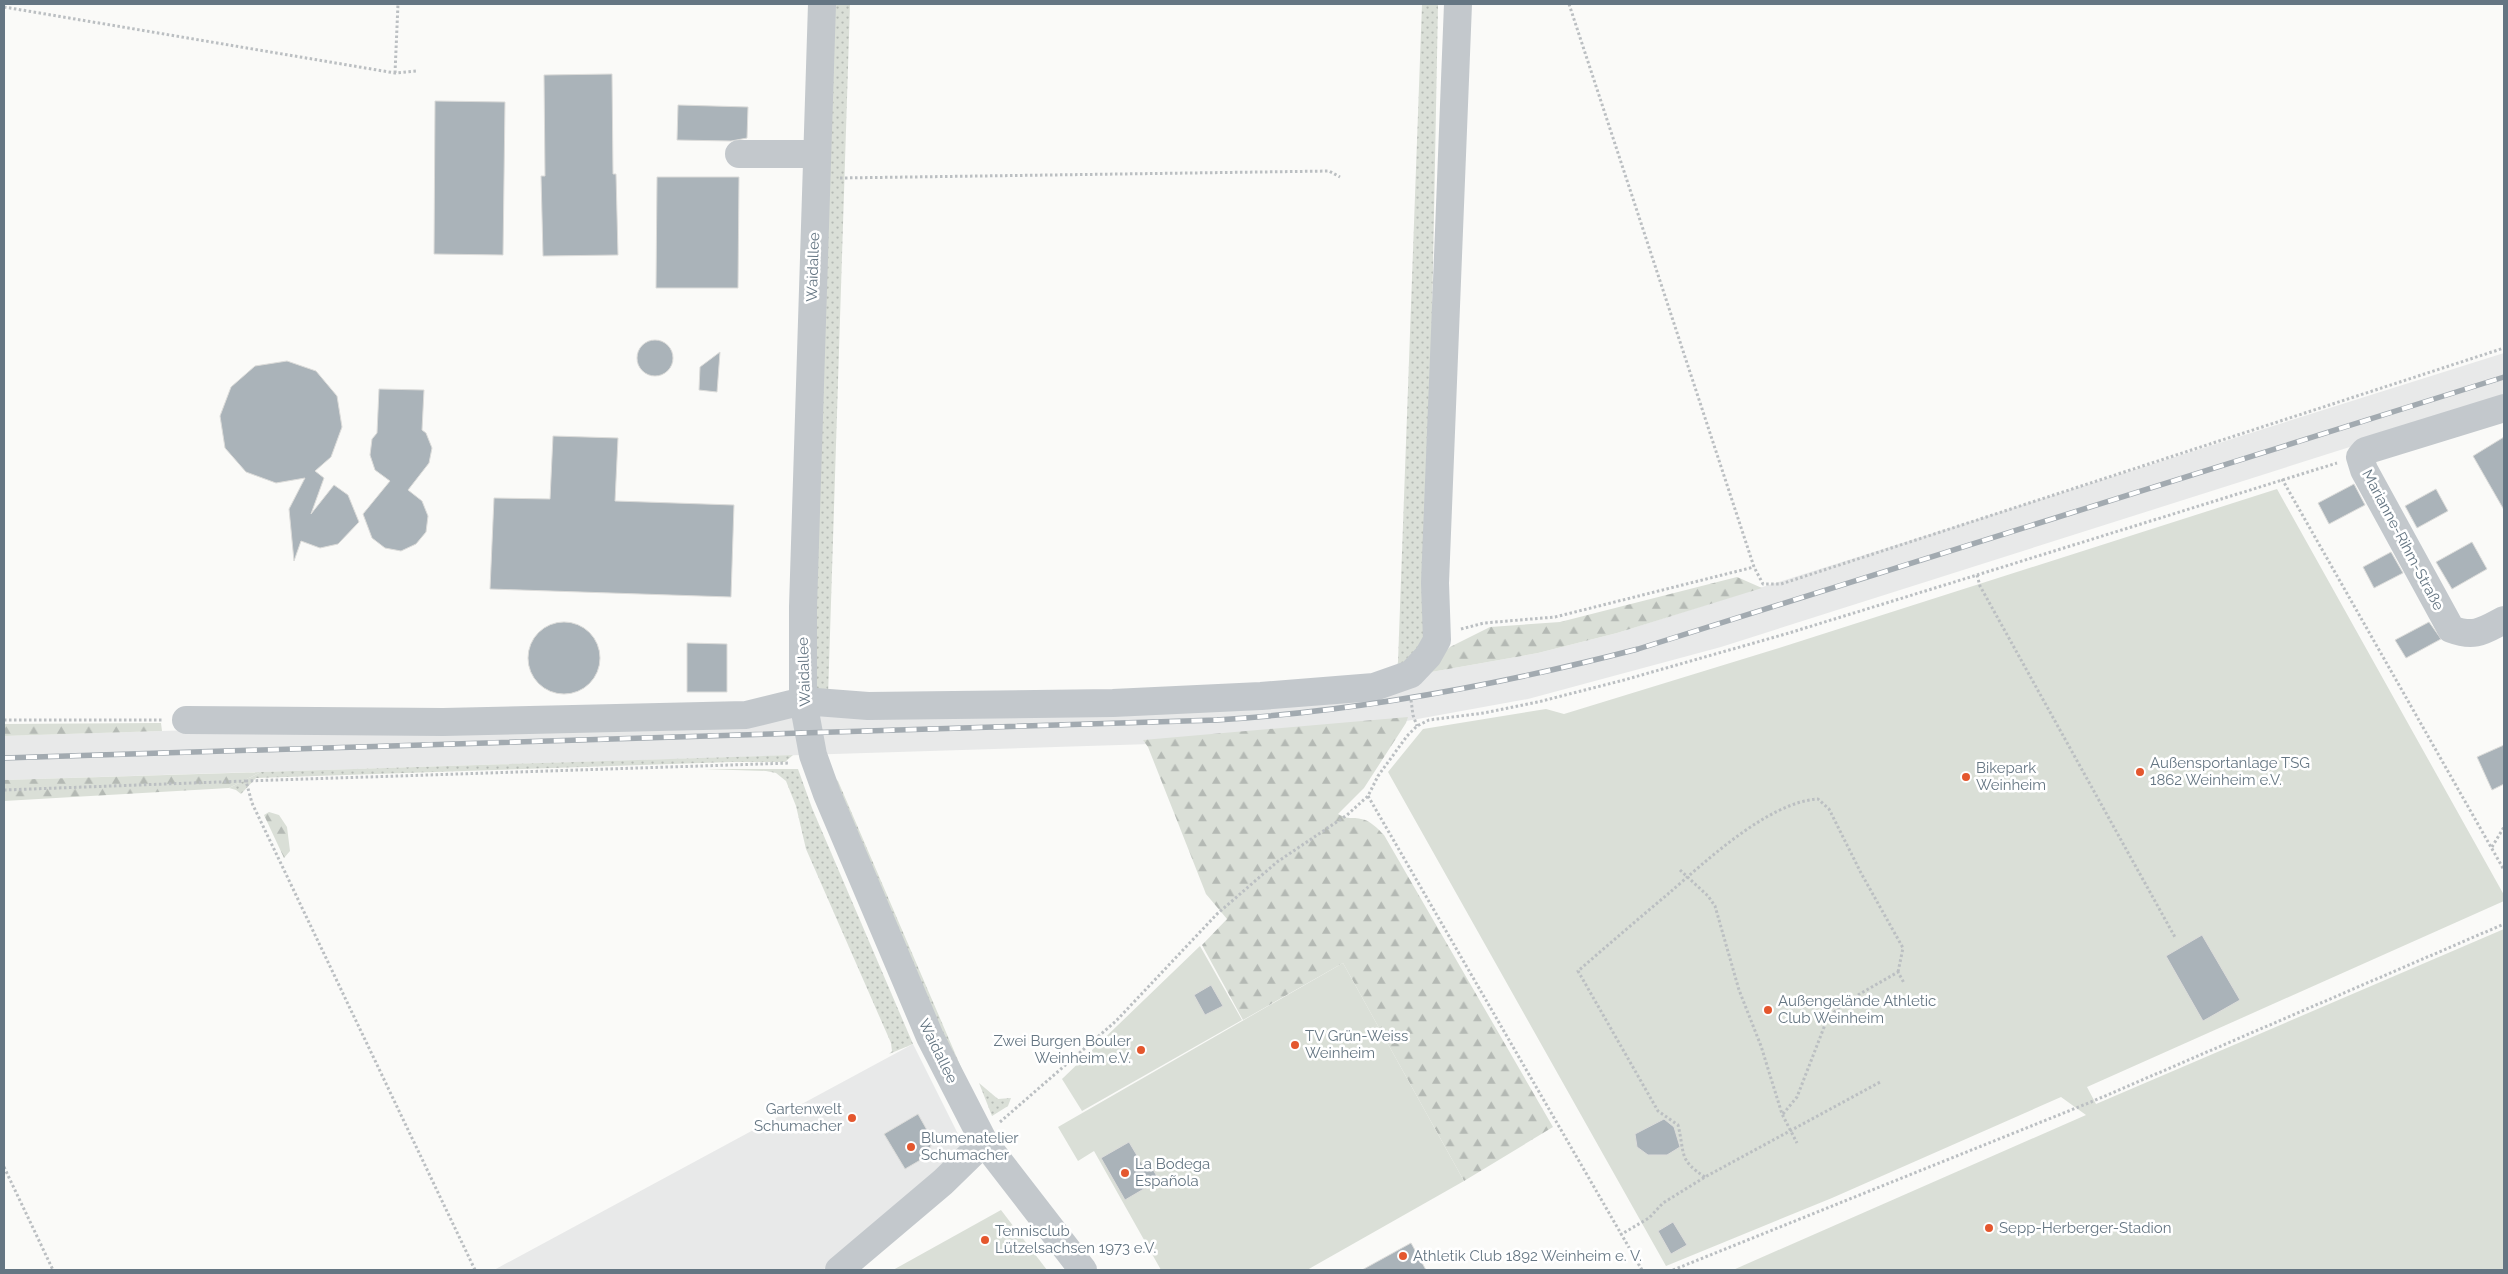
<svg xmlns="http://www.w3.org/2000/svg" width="2508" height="1274" viewBox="0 0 2508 1274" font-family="Raleway,sans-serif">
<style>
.built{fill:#e8e9e9}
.grass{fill:url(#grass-dots)}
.forest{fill:url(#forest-firs)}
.park{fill:#dadfd7}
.building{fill:#aab3b9;stroke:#dcdcda}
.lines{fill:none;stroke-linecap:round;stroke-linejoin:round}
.path{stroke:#bbbfc2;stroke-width:3;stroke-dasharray:2.5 2.5;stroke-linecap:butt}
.minor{stroke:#c3c8cc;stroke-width:28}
.rail-casing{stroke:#a2aab0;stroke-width:5.5}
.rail{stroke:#fff;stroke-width:4;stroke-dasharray:11;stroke-linecap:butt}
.poi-dot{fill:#e4572e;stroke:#fff;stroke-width:2}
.labels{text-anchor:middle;stroke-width:5;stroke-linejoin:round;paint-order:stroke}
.street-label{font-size:15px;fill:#657683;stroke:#fff}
.poi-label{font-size:15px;fill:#657683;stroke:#fff;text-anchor:start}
</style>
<defs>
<pattern id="grass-dots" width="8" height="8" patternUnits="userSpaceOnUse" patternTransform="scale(1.25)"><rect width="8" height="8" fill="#dadfd7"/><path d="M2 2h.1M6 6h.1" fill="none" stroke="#b4b9b4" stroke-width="1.8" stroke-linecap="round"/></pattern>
<pattern id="forest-firs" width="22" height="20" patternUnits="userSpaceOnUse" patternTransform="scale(1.25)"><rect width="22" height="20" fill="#dadfd7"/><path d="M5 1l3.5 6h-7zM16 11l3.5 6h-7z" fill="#b4b9b4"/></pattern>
</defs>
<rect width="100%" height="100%" fill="#fafaf8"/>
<path class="built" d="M2504,353V398L1721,647L1528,699L1401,722L1183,743L4,780V736L825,710L1420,674L1538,653L1617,633Z
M913,1044L966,1150L823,1270H494Z"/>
<path class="grass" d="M830,4H850L828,697L810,684Z
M1422,4H1438L1427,583L1423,648L1396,670L1398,662Z
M793,755L785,762H731L256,778L241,794L236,790L229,788L261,772Z
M703,769H798L812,808L913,1044L889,1054L892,1051L891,1043L806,849L796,806L786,781L776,773L766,771Z
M835,778L838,781L973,1095L971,1101Z
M979,1083L998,1099L1011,1098L1008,1106L992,1116Z"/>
<path class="forest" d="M1737,577L1762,588L1617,633L1538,653L1420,674L1450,647L1490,627L1560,622Z
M1408,717L1406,723L1364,788L1338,814C1351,821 1350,816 1361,819C1370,820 1378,829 1384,835L1553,1127L1464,1181L1343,963L1243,1020L1202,945L1227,919L1206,894L1148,747L1143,740Z
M161,723L162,731L4,736V724Z
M261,772L229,788L4,801V780Z
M269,812L279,815L287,827L290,851L284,858L264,815Z"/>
<path class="park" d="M2277,489L2504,895V901L2087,1087L2096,1104L2504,929V1270H1733L2086,1115L2061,1097L1832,1198L1666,1266L1388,772L1423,729L1546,709L1564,714L1779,648Z
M1200,946L1242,1020L1082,1111L1062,1079Z
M1343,963L1464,1181L1307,1270H1161L1094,1151L1078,1161L1058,1127Z
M1001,1210L1047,1270H893Z"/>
<path class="building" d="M612,74L613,174H616L618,255L543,256L541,176H545L544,75Z
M435,101L505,102L503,255L434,254Z
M678,105L748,107L747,138L731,141L677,140Z
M657,177H739L738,288H656Z
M637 358a18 18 0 1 1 36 0a18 18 0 1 1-36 0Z
M720,352L717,392L699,390L700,367Z
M287,361L316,371L337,396L342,427L331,457L315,471L324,478L311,514L334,485L348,495L359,522L338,544L320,548L301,541L294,561L289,509L305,478L276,483L246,472L225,448L220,416L231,387L255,366Z
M379,389L424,390L422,430L426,433L432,448L429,463L408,490L422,501L428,516L426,532L416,544L401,551L385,548L372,538L363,514L390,481L375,470L370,455L372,439L377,433Z
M553,436L618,438L615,501L734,505L731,597L490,589L494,498L550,499Z
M2504,437V510L2473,456Z
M2354,484L2365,505L2329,524L2318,503Z
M2436,489L2448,511L2417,528L2405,506Z
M2472,542L2487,569L2452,589L2436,562Z
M2391,552L2403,573L2374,588L2363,567Z
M2429,622L2441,639L2406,658L2395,640Z
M528 658a36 36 0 1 1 72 0a36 36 0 1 1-72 0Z
M687,643L727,644V692H687Z
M2504,745V784L2492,790L2477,757Z
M2202,935L2240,1000L2203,1021L2166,956Z
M1211,985L1223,1006L1205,1015L1194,995Z
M918,1114L932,1139L929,1155L905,1169L884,1134Z
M1664,1119L1674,1127L1680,1147L1667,1155H1648L1637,1147L1635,1134Z
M1129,1142L1145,1169L1151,1166L1159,1180L1125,1200L1101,1158Z
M1673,1222L1687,1245L1671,1254L1658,1231Z
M1411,1243L1426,1270H1362Z"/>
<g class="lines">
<path class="path" d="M1569,4L1754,567L1763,584H1781L2504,348
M4,7L395,73L417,71
M395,73L398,4
M840,178L1329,171L1340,177
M2282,479L2504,870
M1977,575L2337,463
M1461,629L1484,623L1555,617L1754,567
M1411,700L1413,715L1417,726
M4,720H163
M4,790L246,781
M1368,796L1642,1270
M2492,847L2504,827
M1680,870L1708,896L1715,906L1739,990L1761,1046L1782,1114L1797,1143
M1783,1114L1797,1097L1828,1017L1851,999L1898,972L1904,983
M1000,1122L1116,1021L1217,914L1277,862L1347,815L1368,796L1378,776L1407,736L1417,726L1429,720L1484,713L1538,702L1624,680L1789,633L1977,575L1980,586L2176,939
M4,1167L53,1270
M1705,1177C1678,1160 1685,1153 1678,1125L1658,1111L1578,971C1608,945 1638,919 1668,894C1705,862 1768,802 1818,799L1829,809L1861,873L1903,948L1898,972
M1620,1235L1649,1218L1663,1203L1705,1177L1882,1081
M475,1270L252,803L246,781L790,763
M1673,1270L2091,1102L2504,924"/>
<path class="minor" d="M822,4L803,607V701L813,755L827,794L897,959L930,1037L984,1142L1083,1270
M739,154H817
M2504,408L2365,451L2360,457L2364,470L2451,629C2475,638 2483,631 2504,620
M186,720L443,722L746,715L803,701L868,706L1113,703L1261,696L1374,687L1411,674L1428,656L1437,640L1435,583L1458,4
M839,1270L943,1182L984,1142"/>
<g class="rail-casing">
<path id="rail" d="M4,758L1217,720C1360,711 1499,685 1638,649L2504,377"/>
</g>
<use href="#rail" class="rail"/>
</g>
<g class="poi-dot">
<circle cx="2140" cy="772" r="5"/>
<circle cx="1966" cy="777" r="5"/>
<circle cx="1768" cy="1010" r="5"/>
<circle cx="1295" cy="1045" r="5"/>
<circle cx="1141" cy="1050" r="5"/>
<circle cx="852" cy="1118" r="5"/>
<circle cx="911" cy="1147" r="5"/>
<circle cx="1125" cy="1173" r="5"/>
<circle cx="1989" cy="1228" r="5"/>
<circle cx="985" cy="1240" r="5"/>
<circle cx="1403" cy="1256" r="5"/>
</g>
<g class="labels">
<g class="street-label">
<text transform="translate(813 267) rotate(-88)" y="5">Waidallee</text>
<text transform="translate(2403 540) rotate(62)" y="5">Marianne-Rihm-Straße</text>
<text transform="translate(804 672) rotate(-92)" y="5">Waidallee</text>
<text transform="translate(938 1051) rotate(64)" y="5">Waidallee</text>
</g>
<g class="poi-label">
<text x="2150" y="768">Außensportanlage TSG<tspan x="2150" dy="17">1862 Weinheim e.V.</tspan></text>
<text x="1976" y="773">Bikepark<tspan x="1976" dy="17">Weinheim</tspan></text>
<text x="1778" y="1006">Außengelände Athletic<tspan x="1778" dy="17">Club Weinheim</tspan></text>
<text x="1305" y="1041">TV Grün-Weiss<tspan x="1305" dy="17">Weinheim</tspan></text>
<text x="1131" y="1046" text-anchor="end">Zwei Burgen Bouler<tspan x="1131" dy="17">Weinheim e.V.</tspan></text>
<text x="842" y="1114" text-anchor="end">Gartenwelt<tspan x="842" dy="17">Schumacher</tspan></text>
<text x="921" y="1143">Blumenatelier<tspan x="921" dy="17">Schumacher</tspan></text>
<text x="1135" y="1169">La Bodega<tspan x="1135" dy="17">Española</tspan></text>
<text x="1999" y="1233">Sepp-Herberger-Stadion</text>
<text x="995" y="1236">Tennisclub<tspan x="995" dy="17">Lützelsachsen 1973 e.V.</tspan></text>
<text x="1413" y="1261">Athletik Club 1892 Weinheim e. V.</text>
</g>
</g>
<rect width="2508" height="1274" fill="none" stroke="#657683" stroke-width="10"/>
</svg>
